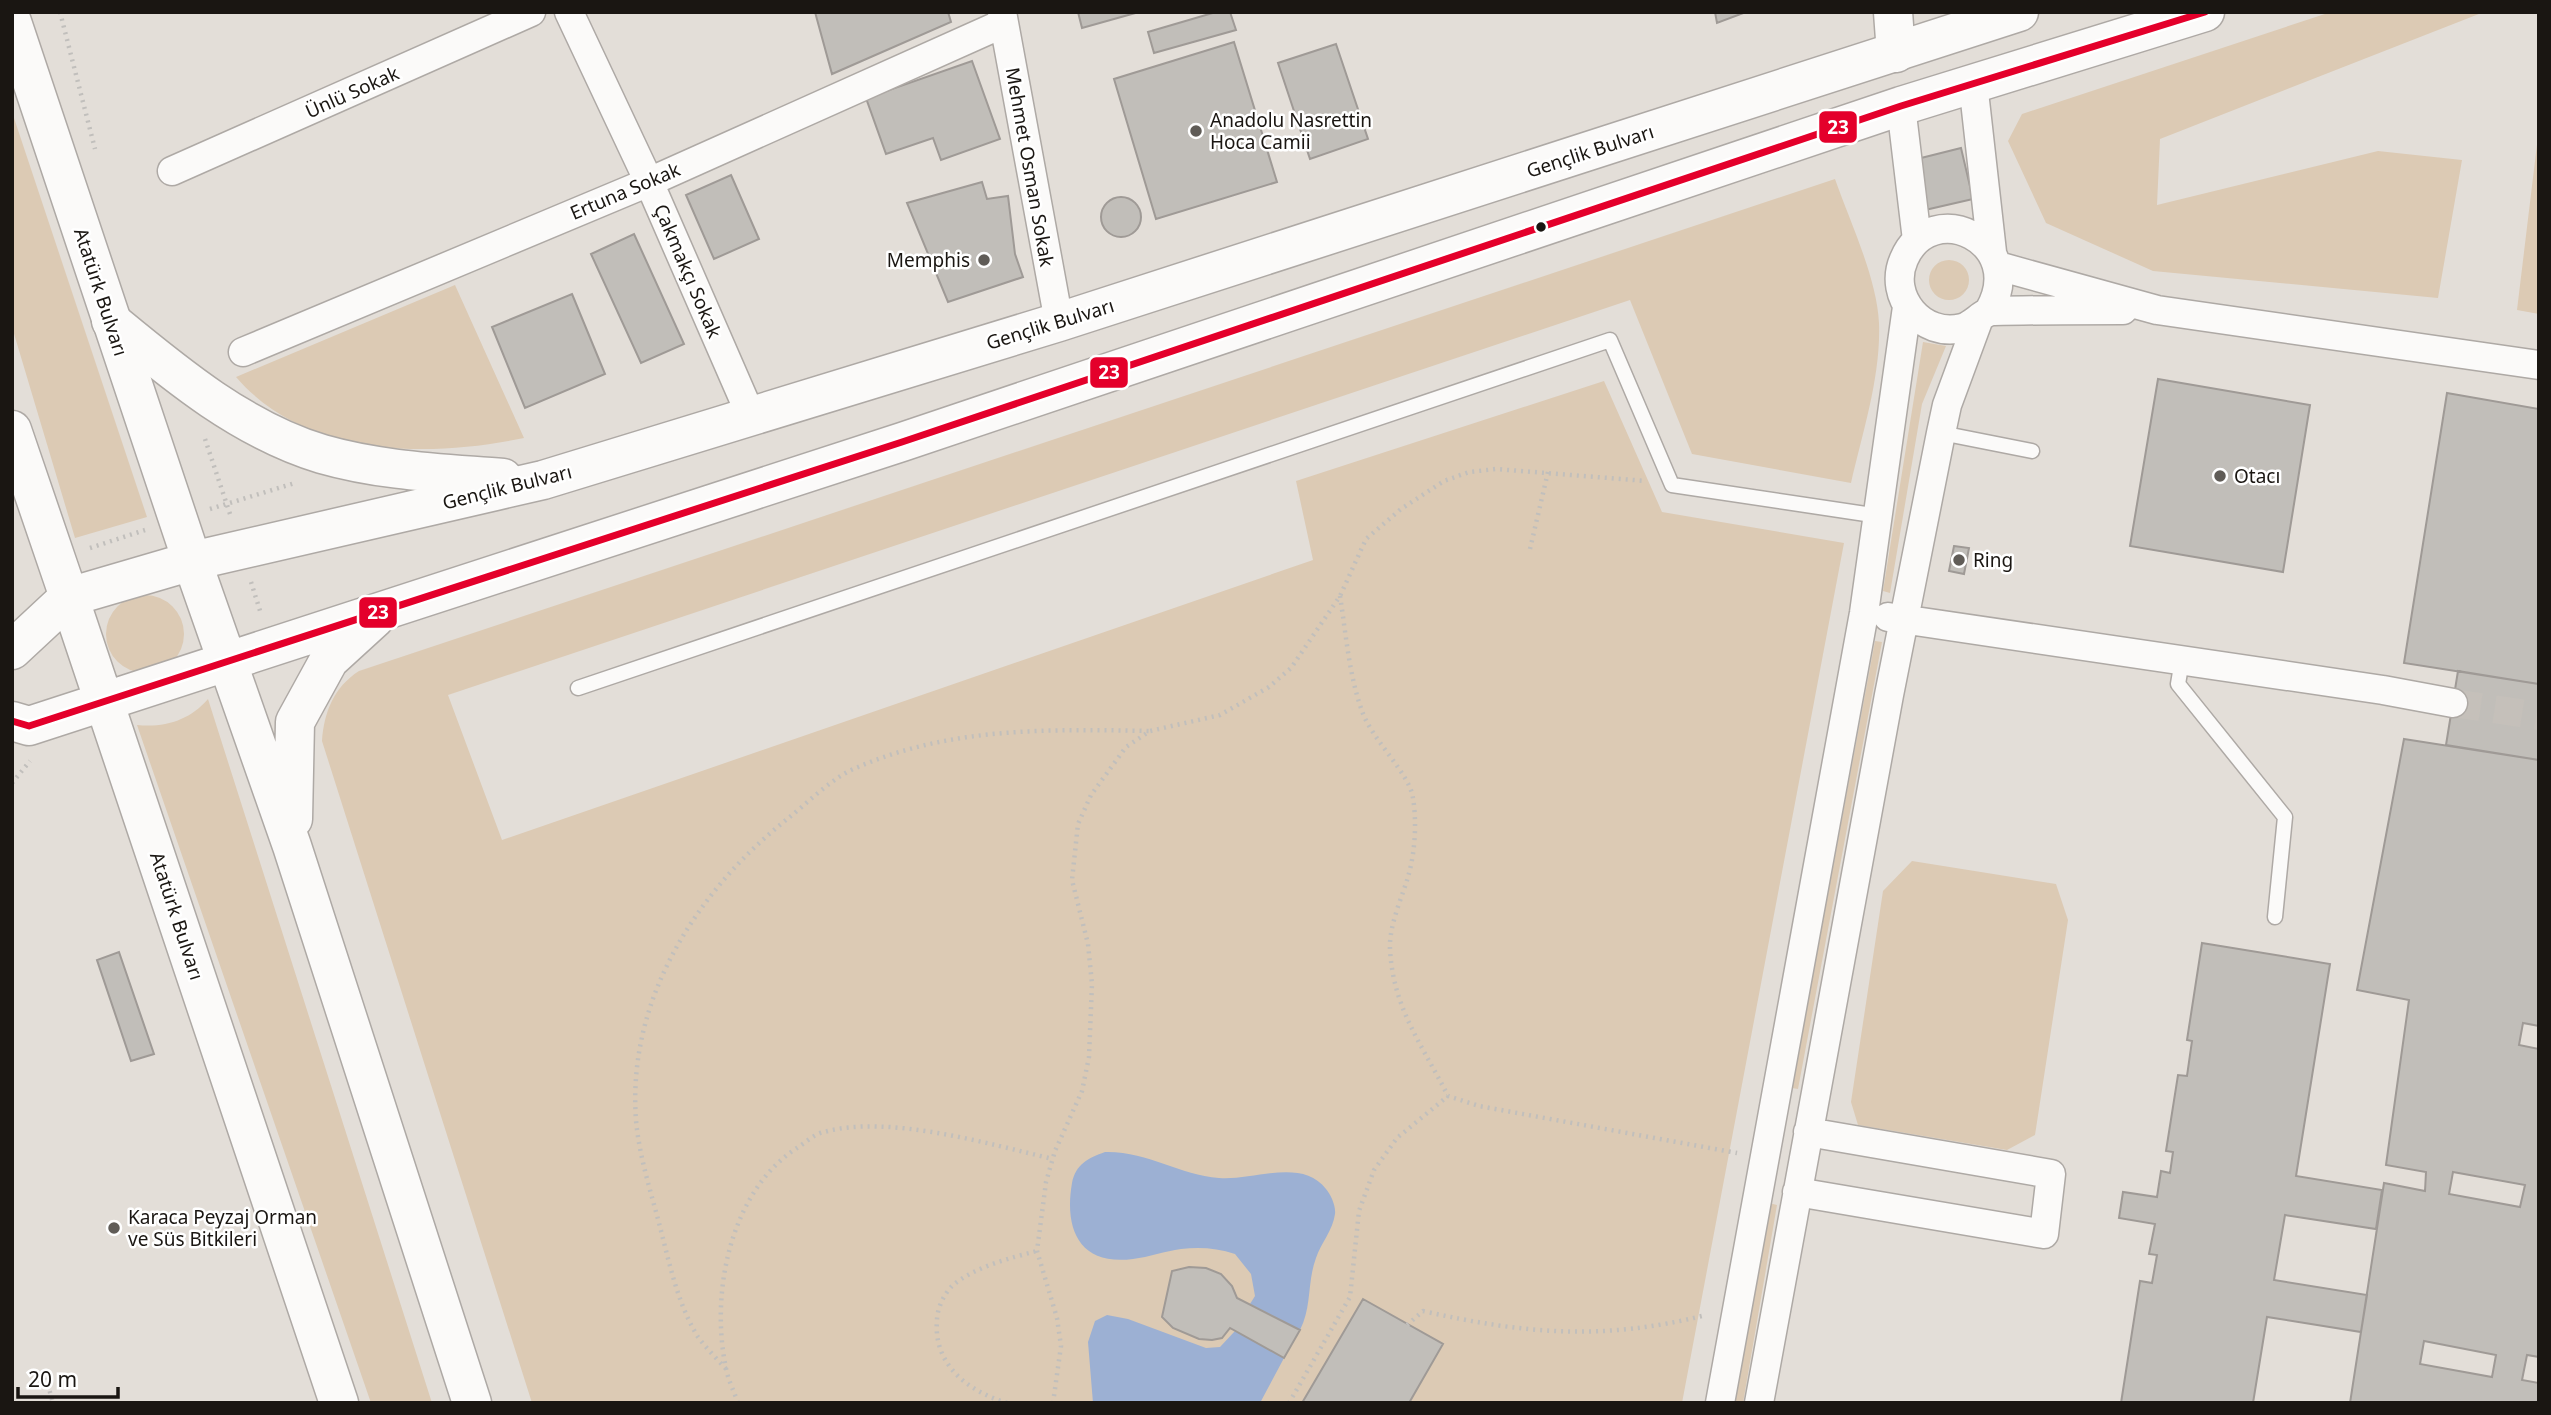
<svg xmlns="http://www.w3.org/2000/svg" width="2551" height="1415" viewBox="0 0 2551 1415" font-family="'Noto Sans',sans-serif">
<style>
.green{fill:#dccab4}
.water{fill:#9cb0d3}
.building{fill:#c1beb9;stroke:#9f9a96;stroke-width:2;fill-rule:evenodd}
.lines{fill:none;stroke-linecap:round;stroke-linejoin:round}
.minor-tunnel{stroke:#c5c0ba;stroke-width:28;stroke-dasharray:28 14;stroke-linecap:butt}
.service-casing{stroke:#aea9a5;stroke-width:17}
.minor-casing{stroke:#aea9a5;stroke-width:31}
.secondary-casing{stroke:#aea9a5;stroke-width:41}
.primary-casing{stroke:#aea9a5;stroke-width:41}
.trunk-casing{stroke:#aea9a5;stroke-width:41}
.path{stroke:#c1bfbc;stroke-width:4.5;stroke-dasharray:2 5;stroke-linecap:butt}
.service{stroke:#fbfaf9;stroke-width:14}
.minor{stroke:#fbfaf9;stroke-width:28}
.secondary{stroke:#fbfaf9;stroke-width:38}
.primary{stroke:#fbfaf9;stroke-width:38}
.trunk{stroke:#fbfaf9;stroke-width:38}
.bus-1-casing{stroke:#fff;stroke-width:12}
.bus-1{stroke:#e4002b;stroke-width:7}
.poi-dot{fill:#605c57;stroke:#fff;stroke-width:2.5}
.bus-dot{fill:#1a1612;stroke:#fff;stroke-width:2.5}
.labels{text-anchor:middle;stroke-width:5;stroke-linejoin:round;paint-order:stroke}
.street-label{font-size:19px;fill:#1a1612;stroke:#fff}
.poi-label{font-size:19px;fill:#1a1612;stroke:#fff;text-anchor:start}
.line-badge{stroke:#fff;stroke-width:2.5}
.badge-label{font-size:19px;text-anchor:middle;font-weight:bold;fill:#fff}
</style>
<rect width="100%" height="100%" fill="#e3ded8"/>
<path class="green" d="M2331,12H2484L2160,139L2157,205L2378,151L2462,160L2438,298L2153,271L2046,223L2008,141L2022,114Z
M12,112L147,517L75,538L12,327Z
M2539,128V314L2517,310Z
M1835,179C1850,222 1877,278 1879,323C1881,376 1863,431 1851,483L1692,454L1630,300L448,695L502,840L1313,560L1296,481L1604,381L1662,512L1844,543L1682,1403H532L322,741C324,712 334,687 359,671Z
M1929 280a20 20 0 1 1 40 0a20 20 0 1 1-40 0Z
M455,285L524,438C427,458 306,458 236,377Z
M1923,342L1946,346L1922,404L1890,593L1883,591Z
M106 634a39 39 0 1 1 78 0a39 39 0 1 1-78 0Z
M1875,641L1882,642L1798,1089L1792,1088Z
M208,699L432,1403H371L137,725C165,728 190,720 208,699Z
M1912,861L2056,884L2068,920L2035,1135L2007,1150L1858,1125L1851,1102L1883,891Z
M1769,1203L1777,1205L1743,1403H1734Z"/>
<path class="water" d="M1105,1152C1148,1151 1179,1175 1219,1178C1252,1181 1302,1157 1326,1189C1331,1195 1336,1206 1335,1214C1333,1230 1321,1243 1316,1258C1307,1282 1312,1307 1300,1330L1250,1304L1255,1296L1251,1274L1235,1254C1217,1248 1200,1247 1181,1249C1165,1251 1149,1257 1133,1259C1079,1266 1064,1229 1072,1183C1076,1164 1088,1158 1105,1152Z
M1107,1315L1128,1319L1206,1348L1220,1347L1235,1331L1284,1358L1260,1403H1093L1088,1342L1095,1321Z"/>
<path class="building" d="M815,12H948L951,22L832,74Z
M1078,12H1139L1082,28Z
M1216,12H1230L1236,30L1154,53L1148,32Z
M1715,12H1746L1717,23Z
M1234,42L1277,182L1156,219L1114,79Z
M1336,44L1368,139L1310,159L1278,63Z
M972,61L1000,139L941,160L933,138L886,154L866,98Z
M1961,148L1973,199L1925,210L1913,160Z
M731,175L759,239L714,259L686,195Z
M982,182L987,199L1008,196L1015,254L1023,277L948,302L907,203Z
M1101 217a20 20 0 1 1 40 0a20 20 0 1 1-40 0Z
M634,234L684,344L641,363L591,254Z
M572,294L605,374L525,408L492,327Z
M2158,379L2310,405L2283,572L2130,546Z
M2447,393L2539,409V684L2404,663Z
M1954,546L1969,548L1964,574L1949,571Z
M2458,671L2539,684V760L2446,745Z
M2404,739L2539,760V1026L2523,1023L2519,1045L2539,1049V1357L2527,1355L2522,1380L2539,1383V1403H2350L2384,1183L2425,1191L2426,1172L2386,1165L2409,1000L2357,990ZM2453,1172L2525,1185L2520,1207L2449,1194ZM2424,1341L2496,1355L2492,1377L2420,1364Z
M2202,943L2330,964L2296,1176L2382,1190L2376,1229L2285,1215L2274,1280L2367,1295L2361,1332L2267,1317L2253,1403H2121L2140,1281L2152,1283L2157,1255L2149,1254L2155,1224L2119,1218L2123,1192L2157,1197L2161,1171L2170,1173L2173,1152L2166,1151L2178,1075L2187,1076L2192,1041L2187,1040Z
M119,952L154,1054L131,1061L97,960Z
M1189,1267L1206,1268L1221,1274L1232,1286L1237,1298L1300,1330L1284,1358L1230,1328L1222,1338L1212,1340L1199,1339L1173,1328L1162,1317L1172,1271Z
M1363,1299L1443,1344L1409,1403H1302Z"/>
<g class="lines">
<path class="minor-tunnel" d="M2453,703L2539,716"/>
<g class="service-casing">
<path id="service" d="M1941,433L2032,451
M2182,660L2178,684L2285,817L2275,917
M578,688L1610,340L1672,485L1879,516"/>
</g>
<g class="minor-casing">
<path id="minor" d="M569,12L649,182L751,416
M1002,12L1059,322
M1973,83L1992,252
M1901,106L1917,240
M172,171L531,12
M1998,266L2157,310L2539,365
M1989,311C2029,241 1931,196 1904,259C1887,297 1923,338 1962,328C1974,325 1983,311 1994,311C2037,310 2080,310 2123,310
M243,352L649,182L1004,23
M1888,617L2383,690L2453,703
M1797,1192L2044,1234L2051,1174L1808,1132
M1720,1403L1864,613L1907,307
M1759,1403L1889,695L1941,433L1947,405L1978,321"/>
</g>
<g class="secondary-casing">
<path id="secondary" d="M1893,12L1896,53"/>
</g>
<g class="primary-casing">
<path id="primary" d="M12,22L192,561
M12,430L69,597"/>
</g>
<g class="trunk-casing">
<path id="trunk" d="M111,321C174,373 242,430 322,454C381,471 442,473 503,478
M192,561L292,846L472,1403
M69,597L339,1403
M12,650L69,597L192,561L543,480L1059,322L2019,12
M12,721L29,726L902,442L1901,106L2205,12
M293,819L295,722L329,660L375,618"/>
</g>
<path class="path" d="M60,12L95,149
M205,439L231,517
M210,509L295,483
M90,548L145,530
M1530,549L1548,472
M251,582L261,614
M1340,596C1346,634 1349,675 1362,711C1372,740 1410,774 1413,798C1417,823 1415,853 1408,877C1401,900 1389,926 1390,949C1393,1009 1423,1046 1448,1096L1479,1106L1737,1153
M12,783L30,761
M1407,1325L1423,1311C1525,1334 1603,1341 1706,1315
M726,1369C717,1359 706,1348 698,1337C677,1303 669,1261 659,1223C650,1189 639,1155 636,1120C627,1000 696,892 786,820C808,803 832,777 858,767C951,727 1050,729 1149,731
M44,1371L53,1403
M738,1403C734,1391 728,1380 726,1368C710,1294 730,1191 797,1148C805,1143 814,1134 824,1132C888,1114 989,1144 1053,1159
M1007,1403C968,1391 933,1365 937,1320C937,1309 944,1294 952,1286C974,1267 1010,1258 1037,1251
M1053,1403L1061,1346L1057,1318L1037,1251L1046,1182L1055,1151L1082,1091L1089,1057L1092,984L1088,944L1072,880L1078,824L1091,795L1126,747L1150,731L1220,715L1269,687L1291,668L1340,596L1366,539L1401,509L1444,481L1469,472L1496,469L1646,481
M1289,1403L1350,1297L1359,1211L1374,1170L1397,1138L1448,1096"/>
<use href="#service" class="service"/>
<use href="#minor" class="minor"/>
<use href="#secondary" class="secondary"/>
<use href="#primary" class="primary"/>
<use href="#trunk" class="trunk"/>
<g class="bus-1-casing">
<path id="bus-1" d="M12,721L29,726L902,442L1901,106L2205,12"/>
</g>
<use href="#bus-1" class="bus-1"/>
</g>
<g class="poi-dot">
<circle cx="1196" cy="131" r="7"/>
<circle cx="984" cy="260" r="7"/>
<circle cx="2220" cy="476" r="7"/>
<circle cx="1959" cy="560" r="7"/>
<circle cx="114" cy="1228" r="7"/>
</g>
<circle class="bus-dot" cx="1541" cy="227" r="6"/>
<g class="labels">
<g class="street-label">
<text transform="translate(352 92) rotate(-24)" y="7">Ünlü Sokak</text>
<text transform="translate(1590 151) rotate(-18)" y="7">Gençlik Bulvarı</text>
<text transform="translate(1030 167) rotate(80)" y="7">Mehmet Osman Sokak</text>
<text transform="translate(625 191) rotate(-23)" y="7">Ertuna Sokak</text>
<text transform="translate(688 271) rotate(67)" y="7">Çakmakçı Sokak</text>
<text transform="translate(101 292) rotate(72)" y="7">Atatürk Bulvarı</text>
<text transform="translate(1050 324) rotate(-17)" y="7">Gençlik Bulvarı</text>
<text transform="translate(507 487) rotate(-14)" y="7">Gençlik Bulvarı</text>
<text transform="translate(177 916) rotate(72)" y="7">Atatürk Bulvarı</text>
</g>
<g class="poi-label">
<text x="1210" y="127">Anadolu Nasrettin<tspan x="1210" dy="22">Hoca Camii</tspan></text>
<text x="970" y="267" text-anchor="end">Memphis</text>
<text x="2234" y="483">Otacı</text>
<text x="1973" y="567">Ring</text>
<text x="128" y="1224">Karaca Peyzaj Orman<tspan x="128" dy="22">ve Süs Bitkileri</tspan></text>
</g>
</g>
<g class="line-badge">
<rect x="1818" y="110" width="40" height="34" rx="7" fill="#e4002b"/>
<rect x="1089" y="356" width="40" height="33" rx="7" fill="#e4002b"/>
<rect x="358" y="596" width="40" height="33" rx="7" fill="#e4002b"/>
</g>
<g class="badge-label">
<text x="1838" y="134">23</text>
<text x="1109" y="379">23</text>
<text x="378" y="619">23</text>
</g>
<rect width="2551" height="1415" fill="none" stroke="#1a1612" stroke-width="28"/>
<path d="M18 1387v10h100v-10" fill="none" stroke="#1a1612" stroke-width="3.5"/>
<text x="28" y="1387" font-size="21" fill="#1a1612" stroke="#ffffff" stroke-width="5" paint-order="stroke">20 m</text>
</svg>
